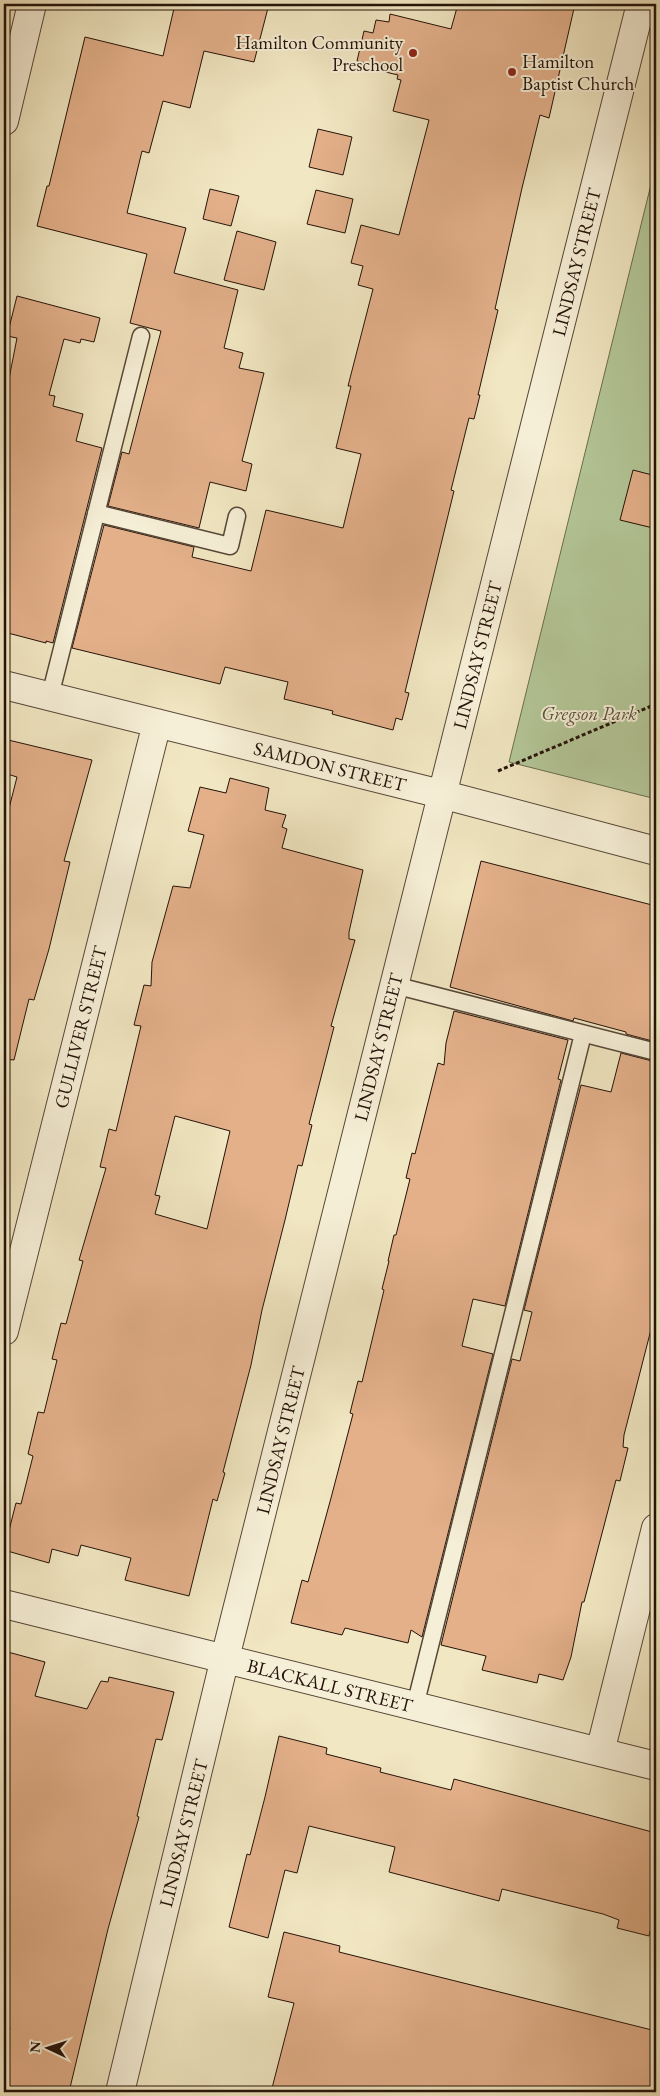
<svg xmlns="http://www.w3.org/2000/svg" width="660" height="2096" viewBox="0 0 660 2096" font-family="'EB Garamond',serif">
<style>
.green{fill:#b4c798;stroke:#6c6c50}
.building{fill:#e3b08a;stroke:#241209;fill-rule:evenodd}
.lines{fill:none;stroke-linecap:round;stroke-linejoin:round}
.service-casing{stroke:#574737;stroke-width:19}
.minor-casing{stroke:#574737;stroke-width:30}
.path{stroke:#241209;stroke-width:3;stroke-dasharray:4 2.5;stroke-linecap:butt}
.service{stroke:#f6efd7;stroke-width:16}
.minor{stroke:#f6efd7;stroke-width:28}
.poi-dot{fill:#8f2418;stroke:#f6efd7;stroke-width:2}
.labels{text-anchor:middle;stroke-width:4;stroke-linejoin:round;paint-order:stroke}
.poi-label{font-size:19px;fill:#241209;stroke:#f6efd7;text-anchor:end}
.street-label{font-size:19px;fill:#241209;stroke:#f6efd7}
.park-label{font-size:19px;font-style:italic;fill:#56513b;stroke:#f6efd7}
</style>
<rect width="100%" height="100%" fill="#f1e7c2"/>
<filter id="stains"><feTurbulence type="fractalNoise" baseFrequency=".004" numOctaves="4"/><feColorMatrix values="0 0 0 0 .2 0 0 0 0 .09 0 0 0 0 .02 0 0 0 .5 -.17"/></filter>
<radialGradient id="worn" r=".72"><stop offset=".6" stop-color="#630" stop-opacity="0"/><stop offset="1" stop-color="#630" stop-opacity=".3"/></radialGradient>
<path class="green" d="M656,164V799L509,762Z"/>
<path class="building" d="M175,4H269L254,62L204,51L190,108L163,101L149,153L142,151L127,213L186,228L174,273L238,290L224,348L243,353L239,368L264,373L242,461L252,464L246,491L210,482L199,528L108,506L122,452L129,454L161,331L130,323L147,254L37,226L47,186H49L85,37L163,56Z
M458,4H575L549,118L540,115L522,188L495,309L498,310L478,395H480L474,419L469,418L451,490L454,491L405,692L409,693L402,720L396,718L393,730L332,714L333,711L284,699L288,682L225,667L220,684L72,648L104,525L194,547L192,557L251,571L266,510L343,528L361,454L336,448L351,386H348L373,289L358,285L363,266L351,263L361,225L399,235L429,120L393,111L401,80L397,79L398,75L373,69L374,65L357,61L364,31L373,33L376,20L389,22L390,14L451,29Z
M318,129L352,137L343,175L309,167Z
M210,189L239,196L231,226L203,219Z
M316,190L353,199L345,233L307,224Z
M237,231L276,242L264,290L224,280Z
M17,296L100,318L94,342L81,339L80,343L64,339L49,395L55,396L53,406L83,414L76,441L102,448L53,643L46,641V643L4,632V388L7,389L17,338L7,336Z
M633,470L656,476V513L653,528L620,520Z
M4,739L92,760L64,861L70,862L49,949L34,1000L29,999L14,1060L4,1059V828L17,777L4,773Z
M230,778L269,788L265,810L286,815L282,827L287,829L282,848L363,870L349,932V939L355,940L331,1026L334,1027L309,1124L312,1125L302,1166L298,1165L285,1220L262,1310L251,1365L223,1472L225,1473L217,1501L213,1499L189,1596L125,1580L131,1558L81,1545L78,1556L52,1549L49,1563L4,1550L16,1503L21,1504L33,1456L28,1454L38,1412L44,1413L57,1360L52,1359L61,1323L66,1324L83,1261L79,1260L106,1168L100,1167L109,1129L116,1131L141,1026L134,1025L144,985L151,986L152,962L173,886L190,888L204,835L188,831L200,787L226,793ZM175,1116L230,1131L207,1229L155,1214L160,1196L155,1195Z
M481,861L656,906V1042L626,1034V1032L574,1018L573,1021L450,987Z
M454,1011L568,1040L558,1079L561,1080L505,1306L473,1299L462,1346L493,1354L422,1637L411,1630L408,1643L345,1628L342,1635L291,1623L302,1580L308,1582L331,1498L353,1414L350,1413L358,1381L362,1382L384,1290L382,1289L389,1261H388L394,1235H396L410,1179L406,1178L412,1153L415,1154L438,1063L444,1065L446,1043Z
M621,1053L656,1062V1310L624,1435L623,1447L628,1448L620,1481L616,1480L584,1602H582L571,1657L563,1680L539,1674L537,1683L482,1670L486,1656L441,1645L512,1359L520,1361L532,1312L524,1310L581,1085L611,1092Z
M4,1651L45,1662L35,1696L87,1709L101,1681L108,1682L109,1677L174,1692L162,1740L156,1739L137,1816L139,1817L108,1929L69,2092H4V2080L9,2057L4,2055L10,2028L4,2027Z
M279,1736L327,1748L326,1754L381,1768L380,1772L451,1790L454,1779L656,1833V1907L649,1936L617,1928L619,1920L603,1914L502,1889L499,1901L389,1872L395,1847L309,1826L297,1873L285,1870L268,1938L229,1927L247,1854L250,1855L265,1797Z
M284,1932L340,1946L339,1952L656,2031V2092H271L294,2003L268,1997Z"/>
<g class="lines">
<g class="service-casing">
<path id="service" d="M96,513L230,546L237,516
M50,696L141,336
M394,985L656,1052
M415,1706L583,1034"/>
</g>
<g class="minor-casing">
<path id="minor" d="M4,121L32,4
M4,685L441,794L656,851
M4,1331L157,723
M4,1604L656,1766
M600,1752L656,1528
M120,2092L225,1658L641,4"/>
</g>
<path class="path" d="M498,771L656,704"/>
<use href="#service" class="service"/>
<use href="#minor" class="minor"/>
</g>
<g class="poi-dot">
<circle cx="413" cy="53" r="5"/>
<circle cx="512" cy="72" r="5"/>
</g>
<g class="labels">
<g class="poi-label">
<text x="403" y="49">Hamilton Community<tspan x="403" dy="22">Preschool</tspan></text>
<text x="522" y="68" text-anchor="start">Hamilton<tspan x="522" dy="22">Baptist Church</tspan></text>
</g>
<g class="street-label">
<text transform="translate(576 262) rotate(-76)" y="7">LINDSAY STREET</text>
<text transform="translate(477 655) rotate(-76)" y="7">LINDSAY STREET</text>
<text transform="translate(330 766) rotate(14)" y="7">SAMDON STREET</text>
<text transform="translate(80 1027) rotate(-76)" y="7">GULLIVER STREET</text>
<text transform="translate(378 1047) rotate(-76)" y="7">LINDSAY STREET</text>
<text transform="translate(280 1440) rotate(-76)" y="7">LINDSAY STREET</text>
<text transform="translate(330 1685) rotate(14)" y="7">BLACKALL STREET</text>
<text transform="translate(183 1833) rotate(-76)" y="7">LINDSAY STREET</text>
</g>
<g class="park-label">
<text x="589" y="720">Gregson Park</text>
</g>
</g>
<rect width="660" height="2096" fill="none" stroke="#f1e7c2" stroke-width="20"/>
<rect x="5" y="5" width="650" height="2086" fill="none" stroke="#241209" stroke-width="2.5"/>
<rect x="10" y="10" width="640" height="2076" fill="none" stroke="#241209"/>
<g transform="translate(48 2048) rotate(274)" stroke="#f6efd7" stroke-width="4" paint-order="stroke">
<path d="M0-4L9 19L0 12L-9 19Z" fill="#241209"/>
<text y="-8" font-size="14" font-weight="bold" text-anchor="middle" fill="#241209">N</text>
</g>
<rect width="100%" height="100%" filter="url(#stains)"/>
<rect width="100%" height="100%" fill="url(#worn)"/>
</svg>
